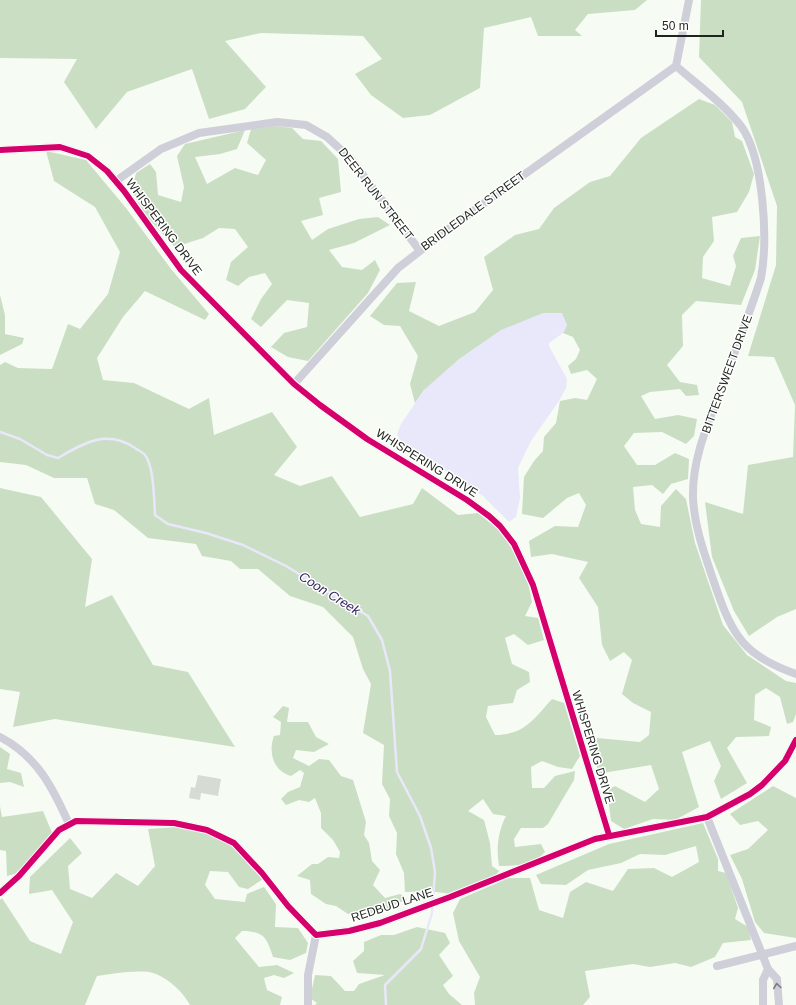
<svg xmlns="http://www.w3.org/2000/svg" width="796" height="1005" viewBox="0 0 796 1005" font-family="Arial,sans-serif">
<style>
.forest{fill:#cadec3}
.water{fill:#e8e8fa}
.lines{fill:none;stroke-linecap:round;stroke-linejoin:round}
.stream{stroke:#e8e8fa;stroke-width:2.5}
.building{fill:#d6dcd4}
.minor{stroke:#cfcfda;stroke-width:8}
.cycleway-casing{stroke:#fff;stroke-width:8}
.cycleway{stroke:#d6006c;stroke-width:6}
.oneway{stroke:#777a7c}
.labels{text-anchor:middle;stroke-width:3;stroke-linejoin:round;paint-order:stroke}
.street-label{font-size:12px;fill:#1f251d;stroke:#fff}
.water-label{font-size:13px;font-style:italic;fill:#342860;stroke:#fff}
</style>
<rect width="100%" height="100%" fill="#f6fcf4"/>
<path class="forest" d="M0,0H647L635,10L588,14L575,30L582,36H538L531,17L484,28L480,88L430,115L403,118L371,95L355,74L382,59L363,36L261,33L225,41L266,87L245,109L209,119L192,69L127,92L96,129L64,82L77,59L0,58Z
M701,0H796V609L777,617L749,636L734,611L712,557L705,502L743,514L748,465L793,457L795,405L774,357L748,356L776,265L777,206L742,102L699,57Z
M699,99L715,105L732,122L735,137L742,141L754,174L749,192L737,212L712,217L714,241L703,257L702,278L730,286L736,266L733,256L741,238L760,236L755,270L741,305L696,301L682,315L683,346L667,365L680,382L697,385L699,395L686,396L680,389L650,392L641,396L655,419L678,415L697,419L694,436L686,444L662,432L634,433L624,446L637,465H655L675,453L689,459L688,479L671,484L663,494L652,485L633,487L635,510L641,524L660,527L661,506L676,489L686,499L695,543L723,625L747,655L786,681L796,683V714L793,722L787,724L780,697L766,688L755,695L754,720L771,727L769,736L736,737L727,748L747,783L721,799L714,781L721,766L710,741L682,752L699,807L675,820L653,819L624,829L611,821L607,790L615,786L645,802L659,789L651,765L597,774V738L640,742L649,735L651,712L633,703L622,694L632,660L624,652L610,661L602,645L598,607L579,578L588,562L552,554L531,557L529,541L555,526L578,527L586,505L579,493L567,498L543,518L522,514L524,477L534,461L543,451L544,437L556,423L560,401L575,398L587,400L597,379L587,370L571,374L568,366L576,359L580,350L573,337L563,333L567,325L424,390L415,403L410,384L418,356L400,326L384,325L370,316L397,283L416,282L409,311L439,326L475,312L493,290L484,257L515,235L539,229L554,208L590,182L610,176L641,138Z
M276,126L292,128L303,139L321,141L338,159L341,192L319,198L323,215L301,221L312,240L328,229L359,219L378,217L390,225L354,243L329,250L342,267L362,270L375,260L380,270L368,293L308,361L288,357L271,347L284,333L307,327L309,303L287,300L261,327L251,319L261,299L272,284L265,273L249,277L238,286L226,280L231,262L248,247L235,229L219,228L203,238L175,247C164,236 133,204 133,188C133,183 135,178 136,173L150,164L156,172L158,195L181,202L184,187L177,156L185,144L245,130L237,149L220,154L195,157L207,184L235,168L258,175L266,160L247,143L251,129Z
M46,151L86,160L126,208L171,269L209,314L205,320L145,291L123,317L97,358L103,380L134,383L189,409L209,398L214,435L272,412L297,447L274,475L300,486L332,476L360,517L413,504L422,488L458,515L478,513L501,532L513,551L527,578L532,602L525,616L538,618L544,640L528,645L514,634L505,638L512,664L529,672L530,682L517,690L513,703L488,706L486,717L495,735C524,735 534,719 552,699L564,703L580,756L572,769L558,767L542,761L531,767L532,788H544L555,776L575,771L574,780L548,824L543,828H521L514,839L515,847L541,844L545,852C533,865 516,866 499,866C496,849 498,831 506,816L493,814L483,799L468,811L484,820L490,843L492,866L499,871L495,876L451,894L429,891L405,892L404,873L396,854L397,833L389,816L390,799L382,784L384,745L363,733L371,684L363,669L353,637L323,607L290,596L258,569H240L231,561L202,556L196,544L148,538L114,510L95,504L87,478H54L26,465L0,462V365L5,362L18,368L52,369L68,324L80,329L108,294L120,252L95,207L54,181Z
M0,295L5,315V334L24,338L22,344L0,355Z
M0,488L41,497L92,559L85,607L112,595L153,665L188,672L235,747L55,719L13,727L20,692L0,689Z
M283,706L289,708L287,722H308L316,737L329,744L314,752L296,750L293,758L309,766L319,759L329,760L341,776L353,780L366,822L364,835L369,843L372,861L380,870L373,885L385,898L400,894L407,899L370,917L361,914H348L336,906L326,904L311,894L310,880L297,876L312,864H318L328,857L339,858L340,852L333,840L321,828V813L315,798L309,802L299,800L286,805L281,799L288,792L300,787L304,773L300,770L291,776C273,771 268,752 274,736L280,735L281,722L273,717Z
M0,747L10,754L7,769L21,773L24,787L10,782L0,783Z
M773,786L796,798V938L764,933L755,922L742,879L730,855L748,849L768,830L758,821L740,825L730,814Z
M0,806L2,817L43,811L53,835L15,874L7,876L6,851L0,850Z
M703,823L718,859V871L726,873L738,908L735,919L748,927L751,940L723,943L715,957L691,967L675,963L650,967L633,964L585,971L590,997L583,1005H475L474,993L480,977L459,941L453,913L460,899L509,878H530L539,910L563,918L570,892L586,882L613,891L628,869L654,868L672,877L699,862L696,846L665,855L640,854L621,863L588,870L566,885L541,884L536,875L609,844Z
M177,827C199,831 224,836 240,854C247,863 254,871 263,879L248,889L239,887L228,872L210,871L205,885L215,899L245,902L247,894L264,887L276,904L275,927L298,928L308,943L306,953L290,960L273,957C267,938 264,931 242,931L235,938L259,967L277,965L294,973L284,978L274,975L264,978L267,990L282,997L280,1005H190C183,992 170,980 156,974C145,968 110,974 97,976L85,1005H0V900L2,898L30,941L61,954L73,922L52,890L29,894L30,877L70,838L82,853L68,866L70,889L92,898L116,873L138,886L155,866L148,829Z
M417,927L445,933L450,943L439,955L453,976L443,985L449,994L462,1005H315L317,1003L310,998L315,975L331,976L345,991H354L359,984L385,975L357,973L353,961L364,951V942L381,935H394Z"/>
<path class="water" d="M543,313H562L567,325L563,333L549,343V346L567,379L566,388L559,401L531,441L518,468L520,498L516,517L509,522L483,496L400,440L397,434L401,424L424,390L459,359L501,330Z"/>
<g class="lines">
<path class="stream" d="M0,432L20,439L47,455L58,458C84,443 106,429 135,448C137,450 143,452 145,455C154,466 154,500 155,515L168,524L206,533L243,545L286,566L368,616L382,640L390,671L397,772L420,816L431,848L435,872L432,913L421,949L385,985L386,1005"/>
</g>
<path class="building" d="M198,775L221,779L218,796L201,793L200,800L189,798L191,787L195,788Z"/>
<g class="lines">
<path class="minor" d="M676,66C698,85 723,103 741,126C764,158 768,240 761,278C749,315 735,352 721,389C708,424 692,459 693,497C694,528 706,558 716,588C733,637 745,656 796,674
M676,66L689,0
M0,150L60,147L88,156L107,171L124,191L181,270L294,384L320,405L367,439L467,500L489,516L500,526L514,544L533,585L609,835
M116,181L161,149L199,133L277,122L306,125L327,137L351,159L420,251
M294,384L398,268L455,224L676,66
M0,737C37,756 53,788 69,824
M707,817L768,969L777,979L779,1005
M0,893L19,876L59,830L76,821L174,823L207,830L234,843L262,873L288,906L316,935L349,931L380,923L450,897L595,839L707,817L750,794L762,785L785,761L796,740
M717,966L796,946
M308,1005V975L316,935
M763,1005V980L768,969"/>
<g class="cycleway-casing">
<path id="cycleway" d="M0,150L60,147L88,156L107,171L124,191L181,270L294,384L320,405L367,439L467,500L489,516L500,526L514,544L533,585L609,835
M0,893L19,876L59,830L76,821L174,823L207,830L234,843L262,873L288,906L316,935L349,931L380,923L450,897L595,839L707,817L750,794L762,785L785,761L796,740"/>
</g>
<use href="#cycleway" class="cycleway"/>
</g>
<defs><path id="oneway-chevron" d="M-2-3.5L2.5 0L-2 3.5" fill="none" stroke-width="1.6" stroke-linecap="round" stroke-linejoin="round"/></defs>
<use class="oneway" href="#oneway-chevron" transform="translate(777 986) rotate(-98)"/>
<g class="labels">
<g class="street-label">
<text transform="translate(376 194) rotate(52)" y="4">DEER RUN STREET</text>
<text transform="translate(473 211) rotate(-36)" y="4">BRIDLEDALE STREET</text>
<text transform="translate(164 227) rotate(53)" y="4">WHISPERING DRIVE</text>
<text transform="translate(727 374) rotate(-70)" y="4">BITTERSWEET DRIVE</text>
<text transform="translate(427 463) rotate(32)" y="4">WHISPERING DRIVE</text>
<text transform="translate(593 747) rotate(73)" y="4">WHISPERING DRIVE</text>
<text transform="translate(392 905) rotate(-18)" y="4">REDBUD LANE</text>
</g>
<g class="water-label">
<text transform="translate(330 593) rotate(32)" y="5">Coon Creek</text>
</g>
</g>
<path d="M656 30v6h67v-6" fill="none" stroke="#1f251d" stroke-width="2"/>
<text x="662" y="30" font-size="12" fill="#1f251d" stroke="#ffffff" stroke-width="3" paint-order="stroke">50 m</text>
</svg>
